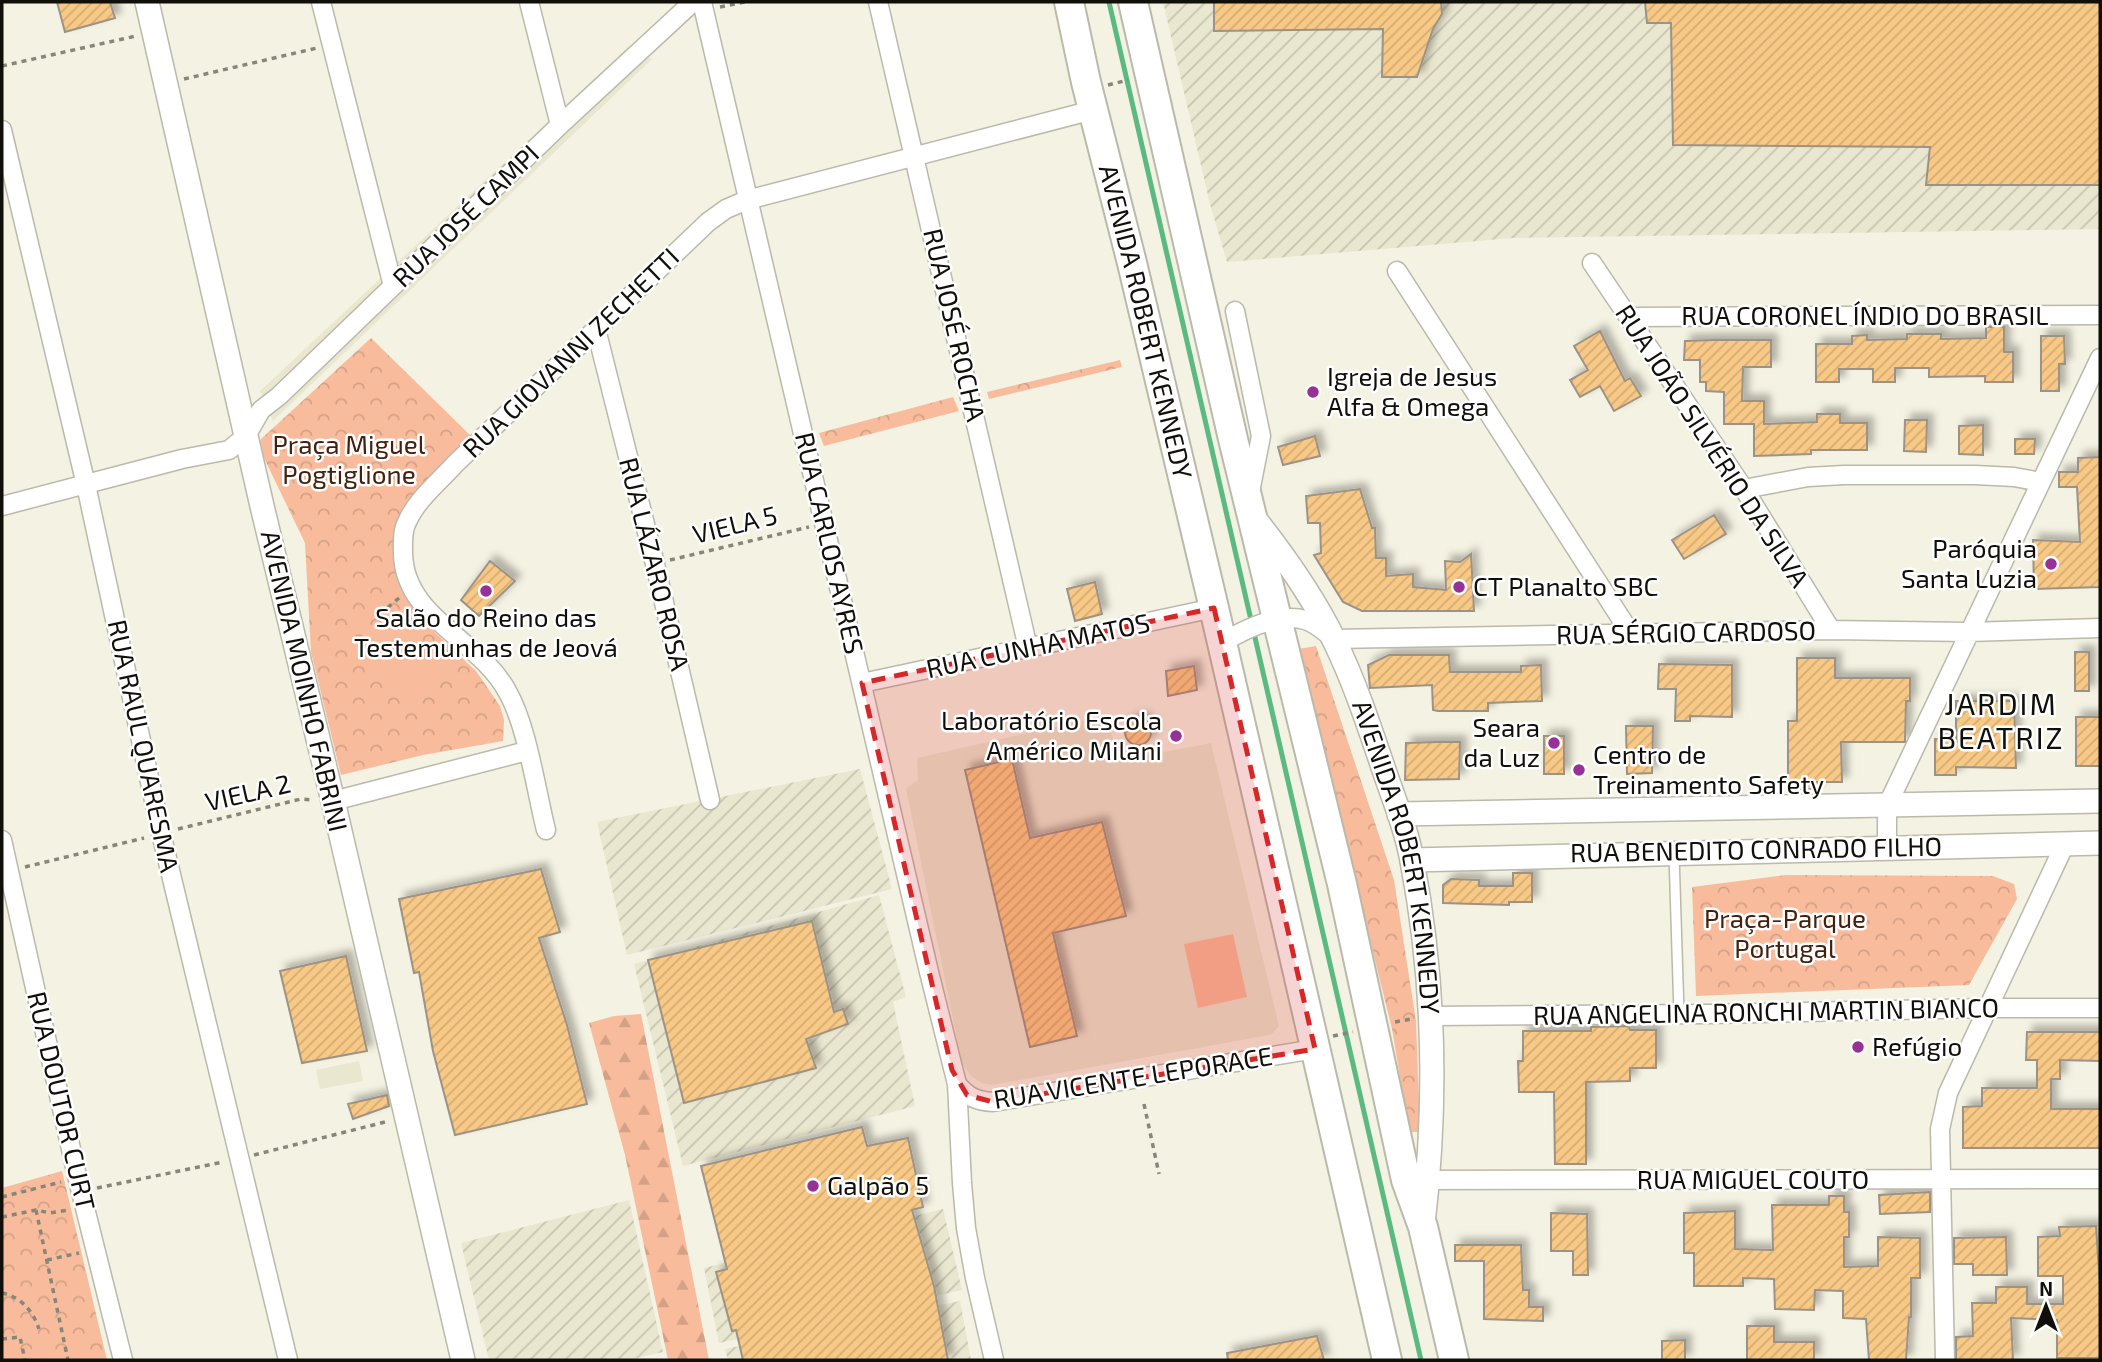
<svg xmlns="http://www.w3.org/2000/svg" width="2102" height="1362" viewBox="0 0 2102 1362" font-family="'Exo 2',sans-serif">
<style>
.built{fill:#e9e7cf}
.industrial{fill:url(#industrial-furrows)}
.forest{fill:url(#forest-firs)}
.park{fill:url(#park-crowns)}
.garden{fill:#f8bc9d}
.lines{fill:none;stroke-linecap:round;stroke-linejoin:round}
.stream{stroke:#5bba81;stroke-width:5}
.building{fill:url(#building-hatch);stroke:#9c9386;stroke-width:2;filter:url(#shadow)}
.service-casing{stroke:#bbb9aa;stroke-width:12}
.minor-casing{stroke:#bbb9aa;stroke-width:21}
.tertiary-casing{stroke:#bbb9aa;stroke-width:26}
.primary-casing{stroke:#bbb9aa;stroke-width:32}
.path{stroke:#88867b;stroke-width:3.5;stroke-dasharray:5 5;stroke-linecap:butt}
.service{stroke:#fff;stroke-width:9}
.minor{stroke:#fff;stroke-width:18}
.tertiary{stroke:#fff;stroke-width:23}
.primary{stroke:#fff;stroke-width:28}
.marked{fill:#d62828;fill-opacity:0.2;stroke:#d62828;stroke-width:5;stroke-dasharray:14 9;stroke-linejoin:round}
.poi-dot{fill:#973195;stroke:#fff;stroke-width:2.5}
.labels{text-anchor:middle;stroke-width:5;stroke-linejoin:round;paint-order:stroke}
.street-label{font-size:26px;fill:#100f0a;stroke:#fff}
.poi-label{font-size:26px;fill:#100f0a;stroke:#fff;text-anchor:start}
.park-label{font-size:26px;fill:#44210d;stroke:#fff}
.quarter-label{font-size:30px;letter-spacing:2px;fill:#100f0a;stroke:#fff}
</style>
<defs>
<pattern id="industrial-furrows" width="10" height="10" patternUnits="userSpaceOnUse" patternTransform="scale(1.75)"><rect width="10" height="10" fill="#e9e7cf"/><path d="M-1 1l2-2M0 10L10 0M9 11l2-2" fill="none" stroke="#c7c5b0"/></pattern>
<pattern id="forest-firs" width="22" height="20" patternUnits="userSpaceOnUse" patternTransform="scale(1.75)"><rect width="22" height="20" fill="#f8bc9d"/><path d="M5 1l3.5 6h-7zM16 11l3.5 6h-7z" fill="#d4a086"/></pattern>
<pattern id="park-crowns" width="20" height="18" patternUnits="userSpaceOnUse" patternTransform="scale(1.75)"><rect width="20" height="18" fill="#f8bc9d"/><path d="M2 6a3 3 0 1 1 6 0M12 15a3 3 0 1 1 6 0" fill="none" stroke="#d4a086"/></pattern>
<pattern id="building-hatch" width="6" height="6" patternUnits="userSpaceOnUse" patternTransform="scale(1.75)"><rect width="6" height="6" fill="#f8c986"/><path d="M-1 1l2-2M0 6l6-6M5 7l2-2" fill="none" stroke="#d4ab72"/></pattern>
<filter id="shadow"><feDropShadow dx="6" dy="-6" stdDeviation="3.5" flood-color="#0004"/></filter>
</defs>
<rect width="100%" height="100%" fill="#f4f2e2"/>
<path class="built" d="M629,46L652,59L273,421L260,391Z
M1108,715L1117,761L1211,743L1279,1026L1272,1034L1264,1036L992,1085L982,1083L971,1076L962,1063L906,788L918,780L917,758Z
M359,1061L363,1081L320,1089L316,1070Z"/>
<path class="industrial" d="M1163,2H2100V229L1513,238L1227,262L1210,204Z
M860,769L892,889L627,955L597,822Z
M879,895L906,997L893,1002L915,1106L683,1166L634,964Z
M629,1200L663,1352L629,1360H489L461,1243Z
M943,1209L962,1290L719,1343L704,1268Z
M960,1301L971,1360H728L725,1349Z"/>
<path class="forest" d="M641,1014L709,1360H668L625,1155L589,1023L614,1016Z"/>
<path class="park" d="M371,338L471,436L403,509L395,564L398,581L407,600L420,618L476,671L500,706L504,720L503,741L423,755L341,775L311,652L305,543L264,458L260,440Z
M1120,360L1122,367L989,399L987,392Z
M953,397L959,411L824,446L819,433Z
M1316,646L1394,880L1416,1021L1420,1132H1409L1392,1029L1298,649Z
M1786,875L1993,876L2014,884L2017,899L1969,985L1696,996L1692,887Z
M62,1171L107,1360H2V1188Z"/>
<path class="garden" d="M384,620L447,671L416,709L353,657Z
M1233,934L1247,997L1198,1008L1184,944Z"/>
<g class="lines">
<path class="stream" d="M1109,2L1421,1360"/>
</g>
<path class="building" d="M57,2H110L115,18L65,32Z
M1214,2H1441L1442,14L1433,29L1417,77H1382L1383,29L1214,31Z
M1645,2H2100V185H1926L1930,147L1673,145L1671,23H1647Z
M1986,327H2004V352H2013V382H1985V376L1929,377V368H1895V382H1873V369H1839V382H1816V344H1852V336L1867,335V340L1907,339V334H1941V339L1986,338Z
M1600,331L1625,381L1630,378L1641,396L1614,411L1600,386L1580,397L1570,380L1588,370L1574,346Z
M2041,336H2064L2065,364H2059V391H2041Z
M1715,340H1771V367H1743L1742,401H1764V424L1817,422V414H1840V423H1867V450H1811V454L1754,456V424H1724V392L1706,391V382H1700V360H1684L1685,341Z
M1905,420H1927L1926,452L1904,451Z
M1983,425V455L1959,454V426Z
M1315,436L1320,456L1283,465L1278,447Z
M2015,439H2035L2034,454H2015Z
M2100,457V587L2034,589L2033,540L2080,542L2077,487H2059V472H2078V458Z
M1360,489L1372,528H1375L1376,558H1386V576L1413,574V587L1446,590L1445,561L1460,562L1471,554L1474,611H1362L1343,602L1314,555L1321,553L1320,523H1308L1306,496Z
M1714,515L1726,534L1684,559L1672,540Z
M490,561L515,581L479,616L461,600Z
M1095,582L1102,614L1075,621L1067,589Z
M2075,652H2089V691H2075Z
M1389,655H1449L1450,672H1521V666L1541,665L1542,701L1488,703V711H1438L1433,710L1432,685L1370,688L1368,665Z
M1797,658H1835V678H1910V701H1906L1905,742H1841L1842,782H1817V789H1788V721H1797Z
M1659,664L1732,665V717L1690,716V721H1675L1676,689H1658Z
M1194,666L1197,690L1168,696L1166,671Z
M1956,701H2014L2016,768L1956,767V775H1935V739H1956Z
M2076,717H2100V766H2076Z
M1125 732a13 13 0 1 1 26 0a13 13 0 1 1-26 0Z
M1626,726H1653L1652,773L1627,774Z
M1544,736H1564V774H1544Z
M1438,742H1460L1459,779L1405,780L1406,743Z
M1012,759L1030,838L1102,822L1126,916L1053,933L1077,1036L1030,1047L965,770Z
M541,869L560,932L539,938L567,1025L587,1104L455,1135L433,1051L419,972L414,973L399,899Z
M1513,873H1532V902H1509V905L1443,903V885L1451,879L1479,880V886H1513Z
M812,921L834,1012L843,1009L848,1024L806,1039L816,1068L684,1103L648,960Z
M346,956L367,1051L302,1063L280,971Z
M1629,1026L1630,1030H1656V1068H1630V1081L1586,1082V1164H1555L1554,1092H1519L1518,1061H1523V1031H1591V1027Z
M2027,1032H2100V1061L2060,1060V1079H2051V1109H2100V1148H1963V1107L1982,1106V1088H2037V1060H2026Z
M387,1095L389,1106L353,1119L348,1104Z
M862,1127L867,1146L908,1138L923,1207L912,1210L934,1286L948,1360H743L736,1330L732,1331L716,1272L727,1269L701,1166Z
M1930,1192V1212L1880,1214L1879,1195Z
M1829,1196H1844V1212H1849V1237H1844V1267L1878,1266V1237L1920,1238V1278H1911V1317H1909L1906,1360H1869L1866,1319L1843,1318V1291L1815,1290L1814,1310L1775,1309L1774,1279L1743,1278V1286H1694V1253H1684V1213L1735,1211V1249L1773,1250L1772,1205H1829Z
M1551,1213L1587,1214L1588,1275H1573V1251H1551Z
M2096,1226L2100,1287V1358H2057V1320L2011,1318L2013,1360H1956V1337L1973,1336L1972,1303H1996V1287H2027V1304H2063V1276H2038V1237L2060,1236L2059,1227Z
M2006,1237L2007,1275H1973V1264H1954V1238Z
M1455,1245H1521L1523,1290H1529V1307H1543V1321L1484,1319V1261H1455Z
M1747,1326H1774V1342H1814V1360H1747Z
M1317,1336L1324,1360H1228L1227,1353Z
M1685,1340V1360H1662V1341Z"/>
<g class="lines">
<g class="service-casing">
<path id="service" d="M1674,854L1679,1014"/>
</g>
<g class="minor-casing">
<path id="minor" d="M321,2L393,286
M529,2L560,125
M702,2L929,972L957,1084L962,1183L966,1228L975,1278L994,1360
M878,2L1028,648
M2,130L86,485L161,833L288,1360
M1592,263L1744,489L1831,630
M1397,271L1631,634
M1235,311L1261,436L1250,492
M1629,317L2100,315
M596,329L655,564L710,800
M1744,489L1808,477L1844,475H1975L2014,477L2041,482
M2,506L182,459L229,450L246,436L261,410L279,396L560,125L693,2
M1220,644C1243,630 1278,612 1305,620C1316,623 1325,632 1334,639L1831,630L1968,632L2100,628
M862,683L1214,608
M333,801L527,751
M546,830C536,790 527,725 507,691C480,640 404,618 403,553C403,543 402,531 407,522C417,499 439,482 455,464L708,222L726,209L747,200L1093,110
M2,840L77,1176L123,1360
M1887,848V806L2100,358
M1431,1016L1709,1014L1986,1008H2100
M957,1084C968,1097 976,1101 993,1102L1315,1049
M1417,1180L2100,1179
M1945,1360L1940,1129L1948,1093L2065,844"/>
</g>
<g class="tertiary-casing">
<g id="tertiary">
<path d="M147,2L262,506L333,801L463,1360"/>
<path id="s1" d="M1254,518C1284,556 1314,598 1335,642C1355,683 1369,726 1384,770C1394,800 1407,830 1412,861C1435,981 1437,1104 1423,1224"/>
<path d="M1399,814L2100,801"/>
<path d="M1412,860L2100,843"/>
</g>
</g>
<g class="primary-casing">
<g id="primary">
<path id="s2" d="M1069,2L1086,82L1132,263L1214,608L1387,1360"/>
<path d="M1133,2L1233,439L1342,884L1406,1180L1423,1227L1454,1360"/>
</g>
</g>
<path class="path" d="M720,7L745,2
M2,66L136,36
M184,79L317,48
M1108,85L1128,80
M670,560L809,527
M380,614L399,598
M178,829L301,799L314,800
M25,867L144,838
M1395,1022L1411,1019
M1333,1036L1353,1032
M1144,1104L1159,1174
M254,1155L389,1121
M97,1188L223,1162
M2,1197L61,1182
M36,1210L68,1360
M2,1217L36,1210L50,1213L69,1210
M47,1260L79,1253
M2,1293C21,1297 33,1311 39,1329
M2,1339L20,1337L25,1360"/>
<use href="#service" class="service"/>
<use href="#minor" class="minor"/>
<use href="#tertiary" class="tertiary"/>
<use href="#primary" class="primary"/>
</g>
<path class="marked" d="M1214,608L1315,1049L993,1102L967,1095L952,1070L862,683Z"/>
<g class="poi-dot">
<circle cx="1313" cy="392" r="7"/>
<circle cx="2051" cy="564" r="7"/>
<circle cx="1459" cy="587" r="7"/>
<circle cx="486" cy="591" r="7"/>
<circle cx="1176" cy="736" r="7"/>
<circle cx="1554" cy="743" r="7"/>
<circle cx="1579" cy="770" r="7"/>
<circle cx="1858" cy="1047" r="7"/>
<circle cx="813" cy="1186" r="7"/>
</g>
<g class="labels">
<g class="street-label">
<text transform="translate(466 216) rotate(-44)" y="9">RUA JOSÉ CAMPI</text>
<text x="1865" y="325">RUA CORONEL ÍNDIO DO BRASIL</text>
<text dy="9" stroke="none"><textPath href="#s2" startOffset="329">AVENIDA ROBERT KENNEDY</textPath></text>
<text transform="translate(954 325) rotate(77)" y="9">RUA JOSÉ ROCHA</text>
<text transform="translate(571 353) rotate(-44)" y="9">RUA GIOVANNI ZECHETTI</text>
<text transform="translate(1712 446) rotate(57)" y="9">RUA JOÃO SILVÉRIO DA SILVA</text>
<text transform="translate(735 525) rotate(-14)" y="9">VIELA 5</text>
<text transform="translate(829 543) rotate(77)" y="9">RUA CARLOS AYRES</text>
<text transform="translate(654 564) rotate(76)" y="9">RUA LÁZARO ROSA</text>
<text transform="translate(1686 633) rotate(-1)" y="9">RUA SÉRGIO CARDOSO</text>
<text transform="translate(1038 646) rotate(-12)" y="9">RUA CUNHA MATOS</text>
<text transform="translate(304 681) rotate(77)" y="9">AVENIDA MOINHO FABRINI</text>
<text transform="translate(143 746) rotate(78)" y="9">RUA RAUL QUARESMA</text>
<text transform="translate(248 793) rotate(-13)" y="9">VIELA 2</text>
<text transform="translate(1756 850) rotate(-1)" y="9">RUA BENEDITO CONRADO FILHO</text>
<text dy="9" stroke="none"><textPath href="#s1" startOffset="374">AVENIDA ROBERT KENNEDY</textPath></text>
<text transform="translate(1766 1012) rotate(-1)" y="9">RUA ANGELINA RONCHI MARTIN BIANCO</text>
<text transform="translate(1133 1078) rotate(-9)" y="9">RUA VICENTE LEPORACE</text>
<text transform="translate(61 1101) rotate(77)" y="9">RUA DOUTOR CURT</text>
<text x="1753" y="1189">RUA MIGUEL COUTO</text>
</g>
<g class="poi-label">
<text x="1327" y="386">Igreja de Jesus<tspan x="1327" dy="30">Alfa &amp; Omega</tspan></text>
<text x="2037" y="558" text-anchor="end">Paróquia<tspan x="2037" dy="30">Santa Luzia</tspan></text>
<text x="1473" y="596">CT Planalto SBC</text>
<text x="486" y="627" text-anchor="middle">Salão do Reino das<tspan x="486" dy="30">Testemunhas de Jeová</tspan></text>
<text x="1162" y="730" text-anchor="end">Laboratório Escola<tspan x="1162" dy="30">Américo Milani</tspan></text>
<text x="1540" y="737" text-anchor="end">Seara<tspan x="1540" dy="30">da Luz</tspan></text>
<text x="1593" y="764">Centro de<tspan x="1593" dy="30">Treinamento Safety</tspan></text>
<text x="1872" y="1056">Refúgio</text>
<text x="827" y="1195">Galpão 5</text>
</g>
<g class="park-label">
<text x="349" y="454">Praça Miguel<tspan x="349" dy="30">Pogtiglione</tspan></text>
<text x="1785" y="928">Praça-Parque<tspan x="1785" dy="30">Portugal</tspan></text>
</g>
<g class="quarter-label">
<text x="2001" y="715">JARDIM<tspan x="2001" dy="34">BEATRIZ</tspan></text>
</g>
</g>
<rect width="2102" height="1362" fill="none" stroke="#100f0a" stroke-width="7"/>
<g transform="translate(2046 1306)" stroke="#ffffff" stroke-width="5" paint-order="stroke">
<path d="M0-5L12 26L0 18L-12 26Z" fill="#100f0a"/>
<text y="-10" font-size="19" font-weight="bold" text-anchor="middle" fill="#100f0a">N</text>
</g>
</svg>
